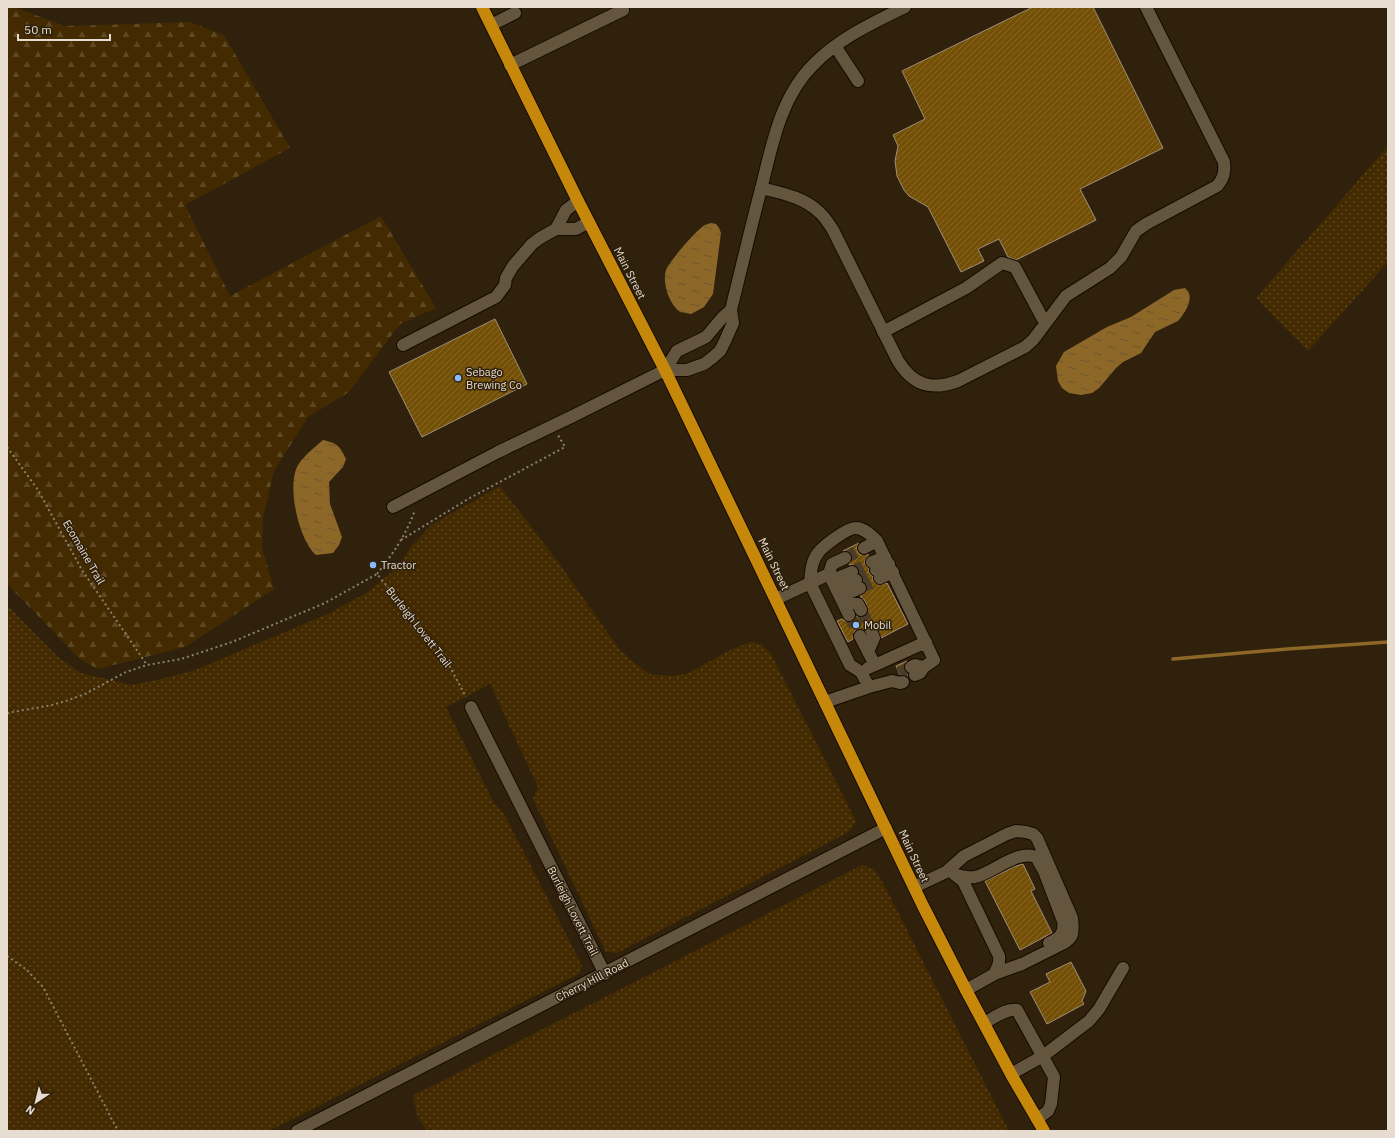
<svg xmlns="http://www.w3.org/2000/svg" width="1395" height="1138" viewBox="0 0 1395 1138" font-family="'IBM Plex Sans',sans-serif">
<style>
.grass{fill:url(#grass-dots)}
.forest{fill:url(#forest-firs)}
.water{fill:url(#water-ripples)}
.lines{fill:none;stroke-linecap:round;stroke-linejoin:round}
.stream{stroke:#8d6728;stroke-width:3.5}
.building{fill:url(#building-hatch);stroke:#a08f77}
.minor-tunnel{stroke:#4a3d29;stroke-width:12;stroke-dasharray:12 6;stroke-linecap:butt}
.minor-casing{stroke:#170a00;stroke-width:14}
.highway-casing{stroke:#170a00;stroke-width:14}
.path{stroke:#8b806f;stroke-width:2;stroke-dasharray:2 3;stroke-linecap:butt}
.minor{stroke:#64553e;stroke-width:12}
.highway{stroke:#c5880b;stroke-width:12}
.poi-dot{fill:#8abafc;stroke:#2f210c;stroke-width:1.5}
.labels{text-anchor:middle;stroke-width:3;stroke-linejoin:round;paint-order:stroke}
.street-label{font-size:11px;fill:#e6ddd0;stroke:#2f210c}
.poi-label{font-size:11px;fill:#e6ddd0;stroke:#2f210c;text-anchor:start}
</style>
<defs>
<pattern id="grass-dots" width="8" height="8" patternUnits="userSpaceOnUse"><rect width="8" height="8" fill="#432a00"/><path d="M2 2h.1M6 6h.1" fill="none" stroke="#5e4824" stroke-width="1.8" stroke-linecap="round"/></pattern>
<pattern id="forest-firs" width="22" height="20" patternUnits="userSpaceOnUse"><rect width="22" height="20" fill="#432a00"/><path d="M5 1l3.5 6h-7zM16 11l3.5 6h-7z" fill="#5e4824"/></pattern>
<pattern id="water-ripples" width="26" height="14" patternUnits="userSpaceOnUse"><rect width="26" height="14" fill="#8d6728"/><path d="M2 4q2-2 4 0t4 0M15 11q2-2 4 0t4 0" fill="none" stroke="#6d5632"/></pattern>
<pattern id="building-hatch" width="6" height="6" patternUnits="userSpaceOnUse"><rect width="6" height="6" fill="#744f06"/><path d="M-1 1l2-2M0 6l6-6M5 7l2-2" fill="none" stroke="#886829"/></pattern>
</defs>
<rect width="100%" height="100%" fill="#2f210c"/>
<path class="grass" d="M1388,146V262L1308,351L1256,298Z
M500,486L558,562L619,649L637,665L650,674L673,676L689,673L728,651L751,642L761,644L771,654L856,821L852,828L845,834L617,953L606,952L533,799L538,787L490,684L446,707L494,803L503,812L582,965L580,973L269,1131H7V605L58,657L81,673L132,685L165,678L195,670L330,613L368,592L399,566L410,548L431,525Z
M862,865L874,869L883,883L1009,1131H427L417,1116L413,1095L436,1084Z"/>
<path class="forest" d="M7,7H14L65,26L190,22L224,35L290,148L185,205L230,296L381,216L436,308L400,324L349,392L308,417L274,471L263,518L262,547L274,589L185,647L98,669L80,659L7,584Z"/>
<path class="water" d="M711,223L716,224L719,228L721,233L713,294L704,307L691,314L680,312C669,304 662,283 666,270C669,262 698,228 705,225C707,224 709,224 711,223Z
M1185,288C1196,297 1185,313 1178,321L1155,332L1141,353L1123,362L1116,368L1099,388L1092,393L1081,395L1069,393L1062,388L1058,381L1056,366L1064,352L1107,327L1131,317L1174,290Z
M323,440C337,443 340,446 346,459L343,467L329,482L330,504L342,537L339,545L333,553L316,555C299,540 287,488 297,467C302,457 314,448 323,440Z"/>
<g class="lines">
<path class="stream" d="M1173,659L1287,649L1388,642"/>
</g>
<path class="building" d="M1033,7H1093L1163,148L1080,189L1096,220L1016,260L1008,257L999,239L978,249L984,261L961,272L928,207L909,196L904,190L897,176L895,161L898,146L893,135L925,119L902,71Z
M495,319L527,384L422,437L389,372Z
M859,543L857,547V551L860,555L868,554V556L865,560V564L869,569V573L873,577V581L879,585L887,583L908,624L881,638L876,624L869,623L865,626L864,630H856L854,632L853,639L848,642L837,621L842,619L845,621L852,622L855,619L856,616L860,617L865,616L868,611L865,601L860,596L866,592L867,585L863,581V577L859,573V570L857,566L853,565H849L852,559V555L849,552L843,551Z
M907,661L904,667L905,671L908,674V676L904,675H900L896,666Z
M1023,864L1035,889L1031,891L1052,933L1020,950L985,881L1016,866Z
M1071,962L1086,991L1082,1001L1084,1004L1047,1024L1030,992L1050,982L1046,974Z"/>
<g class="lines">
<path class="minor-tunnel" d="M845,558L864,548
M852,572L872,562
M856,580L876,570
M860,588L880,578
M861,610L871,630
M849,615L860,636
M899,673L911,667"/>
<g class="minor-casing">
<path id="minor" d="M491,25L515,13
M835,46L858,81
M510,65L623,10L622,7
M761,188C781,193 804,197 819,212C825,217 829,224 833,230L898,361C913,385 931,391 958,381L1025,347L1033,340L1066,296L1110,268L1121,257L1136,231L1146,224L1217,186C1224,178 1225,172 1224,162L1146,7
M556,229L566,210L578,201
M883,332L966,288L1002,263L1015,267L1045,323
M403,345L496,297L505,285L506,278L513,266L532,244L540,238L556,229H576L589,222
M665,370L677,351L706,337L722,318L731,310
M393,507L498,452L571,417L665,370H687L704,364L712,358L720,351L725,341L733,323L731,310C741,270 750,230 761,189C772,146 780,98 813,65C838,39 872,23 905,7
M864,548L877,541
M872,562L885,557
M876,570L889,564
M829,574L832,564L845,558
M880,578L893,572
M832,580L852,572
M836,588L856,580
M840,597L860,588
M776,599L810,583L850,665L861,672L869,687L825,702
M842,600L858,604L861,610
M849,615L829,574L810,583C811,573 811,562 818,553C822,547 848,527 856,528C864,528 872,536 877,541L934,660L924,667L920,673L915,675
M860,636L875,665L868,668
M868,652L874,638L871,630
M875,665L926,642
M911,667L915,665L924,667
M869,687L892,681L900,683L903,682
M471,707L605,974
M954,874L963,881L999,956C1000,963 998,968 994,974
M956,875C962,876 969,878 975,877C993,873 1018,849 1036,857L1044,871L1063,921C1065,933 1060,938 1049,943
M914,887L946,872L964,856L1007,834L1016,831L1026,832L1033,834L1037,838L1072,918C1073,931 1075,937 1062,944L1022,964L994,974
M966,990L1000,971
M984,1023C994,1018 1006,1008 1017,1010L1054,1077L1051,1104L1048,1111L1037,1119
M1011,1074L1043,1056L1089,1021L1099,1009L1123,968
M297,1131L886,828"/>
</g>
<g class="highway-casing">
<path id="highway" d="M482,7L578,201L665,370L923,906L966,990L1012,1076L1044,1131"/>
</g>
<path class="path" d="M7,447L38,490L82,570L147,665
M401,540L468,499L565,447L558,435
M377,574C393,554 407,533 415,510
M7,713L52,705L66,701L85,694L126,672L147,665L181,659L232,642L325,603L377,574L443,654L466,697
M7,956L27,970L43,987L118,1131"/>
<use href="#minor" class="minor"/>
<use href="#highway" class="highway"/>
</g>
<g class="poi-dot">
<circle cx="458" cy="378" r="4"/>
<circle cx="373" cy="565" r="4"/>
<circle cx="856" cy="625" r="4"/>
</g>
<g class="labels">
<g class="street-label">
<text transform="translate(630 273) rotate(63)" y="4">Main Street</text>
<text transform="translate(84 552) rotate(60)" y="4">Ecomaine Trail</text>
<text transform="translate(774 564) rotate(64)" y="4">Main Street</text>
<text transform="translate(419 627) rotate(52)" y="4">Burleigh Lovett Trail</text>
<text transform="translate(914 856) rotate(65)" y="4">Main Street</text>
<text transform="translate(573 911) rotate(63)" y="4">Burleigh Lovett Trail</text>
<text transform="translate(592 980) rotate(-27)" y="4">Cherry Hill Road</text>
</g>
<g class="poi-label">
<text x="466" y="376">Sebago<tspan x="466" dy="13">Brewing Co</tspan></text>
<text x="381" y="569">Tractor</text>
<text x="864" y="629">Mobil</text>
</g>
</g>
<rect width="1395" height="1138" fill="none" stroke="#e6ddd0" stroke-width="16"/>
<g transform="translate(36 1102) rotate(215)" stroke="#2f210c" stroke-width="3" paint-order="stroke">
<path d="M0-3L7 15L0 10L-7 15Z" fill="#e6ddd0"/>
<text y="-6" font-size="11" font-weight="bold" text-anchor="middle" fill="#e6ddd0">N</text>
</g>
<path d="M18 34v6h92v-6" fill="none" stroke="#e6ddd0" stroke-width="2"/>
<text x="24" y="34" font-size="12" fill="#e6ddd0" stroke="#2f210c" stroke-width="3" paint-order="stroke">50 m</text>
</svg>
